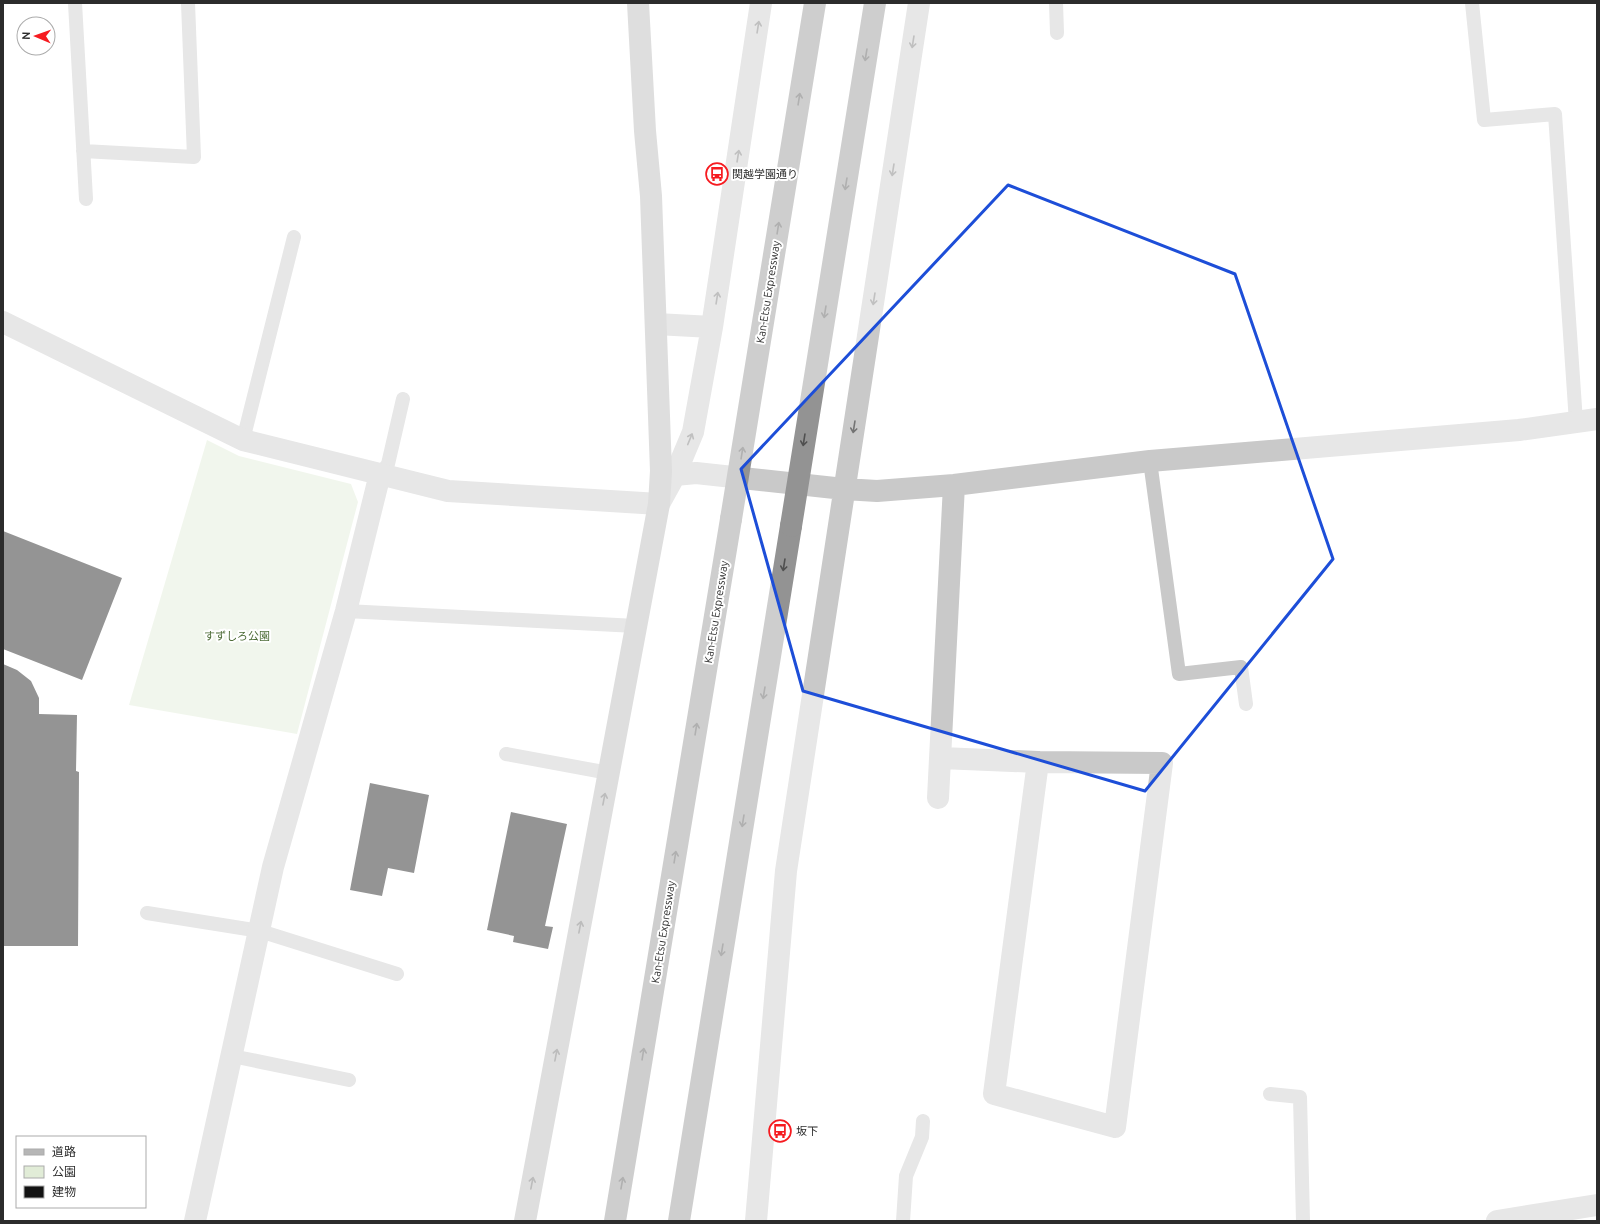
<svg xmlns="http://www.w3.org/2000/svg" width="1600" height="1224" viewBox="0 0 1600 1224" font-family="Ubuntu,'Noto Sans JP',sans-serif">
<style>
.green{fill:#e1ecd7}
.building{fill:#131313}
.lines{fill:none;stroke-linecap:round;stroke-linejoin:round}
.lane{stroke:#c9c9c9;stroke-width:14}
.street{stroke:#c9c9c9;stroke-width:22}
.secondary{stroke:#b6b6b6;stroke-width:22}
.highway{stroke:#939393;stroke-width:22}
.highway-bridge{stroke:#939393;stroke-width:22}
.oneway{stroke:#737373}
.oneway2{stroke:#505050}
.oneway3{stroke:#6a6a6a}
.marked{fill:none;stroke:#1d4ed8;stroke-width:3;stroke-linejoin:round}
.labels{text-anchor:middle;stroke-width:4;stroke-linejoin:round;paint-order:stroke}
.poi-label{font-size:11px;fill:#2c2c2c;stroke:#fff;text-anchor:start}
.street-label{font-size:11px;fill:#2c2c2c;stroke:#fff}
.park-label{font-size:11px;fill:#4c6b36;stroke:#fff}
</style>
<rect width="100%" height="100%" fill="#fff"/>
<path class="green" d="M207,440L239,456L351,484L358,502L297,734L129,705Z"/>
<path class="building" d="M3,531L122,578L82,680L3,649Z
M3,664L17,670L31,681L39,698V714L77,715L76,771L79,772L78,946H3Z
M370,783L429,795L414,873L388,868L382,896L350,890Z
M511,812L567,824L545,926L553,927L548,949L513,942L514,936L487,930Z"/>
<g class="lines">
<path class="lane" d="M75,3L86,199
M1056,3L1057,33
M1472,3L1484,120L1555,114L1576,422
M83,151L194,157L188,3
M243,440L294,237
M1150,461L1179,674L1241,667L1246,704
M380,474L388,464L403,399
M346,611L636,626
M506,754L609,773
M147,913L260,931L397,974
M232,1056L349,1080
M1270,1094L1300,1097L1303,1221
M903,1221L906,1176L922,1137L923,1121"/>
<path class="street" d="M3,322L243,440L448,491L659,504L675,475L693,432L712,327L761,3
M656,324L712,327
M675,475L696,473L844,489L877,491L954,485L1150,461L1519,430L1597,419
M941,758L1038,762L1162,763L1115,1127L994,1094L1038,762
M938,798L954,485
M195,1221L273,867L346,611L380,474
M756,1221L786,871L919,3
M1497,1221L1597,1205"/>
<path class="secondary" d="M525,1221L659,504L661,471L651,196L645,131L638,3"/>
<path class="highway" d="M615,1221L731,519
M679,1221L791,526"/>
<path class="highway-bridge" d="M731,519L815,3
M791,526L875,3"/>
</g>
<defs><path id="oneway-shaft" d="M-6 0H5M1.5-3L5.5 0L1.5 3" fill="none" stroke-width="1.6" stroke-linecap="round" stroke-linejoin="round"/></defs>
<g class="oneway">
<use href="#oneway-shaft" transform="translate(758 27) rotate(-81)"/>
<use href="#oneway-shaft" transform="translate(913 42) rotate(99)"/>
<use href="#oneway-shaft" transform="translate(738 156) rotate(-81)"/>
<use href="#oneway-shaft" transform="translate(893 170) rotate(99)"/>
<use href="#oneway-shaft" transform="translate(717 298) rotate(-81)"/>
<use href="#oneway-shaft" transform="translate(874 299) rotate(99)"/>
<use href="#oneway-shaft" transform="translate(854 427) rotate(99)"/>
<use href="#oneway-shaft" transform="translate(690 439) rotate(-68)"/>
</g>
<g class="oneway2">
<use href="#oneway-shaft" transform="translate(866 55) rotate(99)"/>
<use href="#oneway-shaft" transform="translate(799 99) rotate(-81)"/>
<use href="#oneway-shaft" transform="translate(846 184) rotate(99)"/>
<use href="#oneway-shaft" transform="translate(778 228) rotate(-81)"/>
<use href="#oneway-shaft" transform="translate(825 312) rotate(99)"/>
<use href="#oneway-shaft" transform="translate(804 440) rotate(99)"/>
<use href="#oneway-shaft" transform="translate(742 453) rotate(-81)"/>
<use href="#oneway-shaft" transform="translate(784 565) rotate(99)"/>
<use href="#oneway-shaft" transform="translate(764 693) rotate(99)"/>
<use href="#oneway-shaft" transform="translate(696 729) rotate(-81)"/>
<use href="#oneway-shaft" transform="translate(743 821) rotate(99)"/>
<use href="#oneway-shaft" transform="translate(675 857) rotate(-81)"/>
<use href="#oneway-shaft" transform="translate(722 950) rotate(99)"/>
<use href="#oneway-shaft" transform="translate(643 1054) rotate(-81)"/>
<use href="#oneway-shaft" transform="translate(622 1183) rotate(-80)"/>
</g>
<g class="oneway3">
<use href="#oneway-shaft" transform="translate(604 799) rotate(-79)"/>
<use href="#oneway-shaft" transform="translate(580 927) rotate(-79)"/>
<use href="#oneway-shaft" transform="translate(556 1055) rotate(-79)"/>
<use href="#oneway-shaft" transform="translate(532 1183) rotate(-79)"/>
</g>
<path d="M0 0H1600V1224H0ZM1008,185L1235,274L1333,559L1145,791L803,691L741,469Z" fill="#fff" fill-opacity=".55" fill-rule="evenodd"/>
<path class="marked" d="M1008,185L1235,274L1333,559L1145,791L803,691L741,469Z"/>
<defs>
<g id="bus-ring" transform="scale(1.15)"><circle r="9.5" fill="#fff" stroke="#f61b20" stroke-width="1.5"/><path d="M-5-6H5V4H4V6H2V4H-2V6H-4V4H-5ZM-3.5-4V0h7V-4ZM-3.5 1.2v1.5H-2V1.2ZM2 1.2v1.5H3.5V1.2Z" fill="#f61b20"/></g>
</defs>
<g fill-rule="evenodd">
<use href="#bus-ring" x="717" y="174"/>
<use href="#bus-ring" x="780" y="1131"/>
</g>
<g class="labels">
<g class="poi-label">
<text x="732" y="178">関越学園通り</text>
<text x="796" y="1135">坂下</text>
</g>
<g class="street-label">
<text transform="translate(768 292) rotate(-81)" y="4">Kan-Etsu Expressway</text>
<text transform="translate(716 612) rotate(-81)" y="4">Kan-Etsu Expressway</text>
<text transform="translate(663 932) rotate(-81)" y="4">Kan-Etsu Expressway</text>
</g>
<g class="park-label">
<text x="237" y="640">すずしろ公園</text>
</g>
</g>
<rect width="1600" height="1224" fill="none" stroke="#2c2c2c" stroke-width="8"/>
<rect x="16" y="1136" width="130" height="72" fill="#ffffff" stroke="#ababab"/>
<rect x="24" y="1149" width="20" height="6" fill="#b6b6b6" stroke="#ababab"/>
<text x="52" y="1156" font-size="12" fill="#2c2c2c">道路</text>
<rect x="24" y="1166" width="20" height="12" fill="#e1ecd7" stroke="#ababab"/>
<text x="52" y="1176" font-size="12" fill="#2c2c2c">公園</text>
<rect x="24" y="1186" width="20" height="12" fill="#131313" stroke="#ababab"/>
<text x="52" y="1196" font-size="12" fill="#2c2c2c">建物</text>
<g transform="translate(36 36) rotate(272)"><circle r="19" fill="#ffffff" stroke="#ababab"/>
<path d="M0-3L7 15L0 10L-7 15Z" fill="#f61b20"/>
<text y="-6" font-size="11" font-weight="bold" text-anchor="middle" fill="#2c2c2c">N</text>
</g>
</svg>
